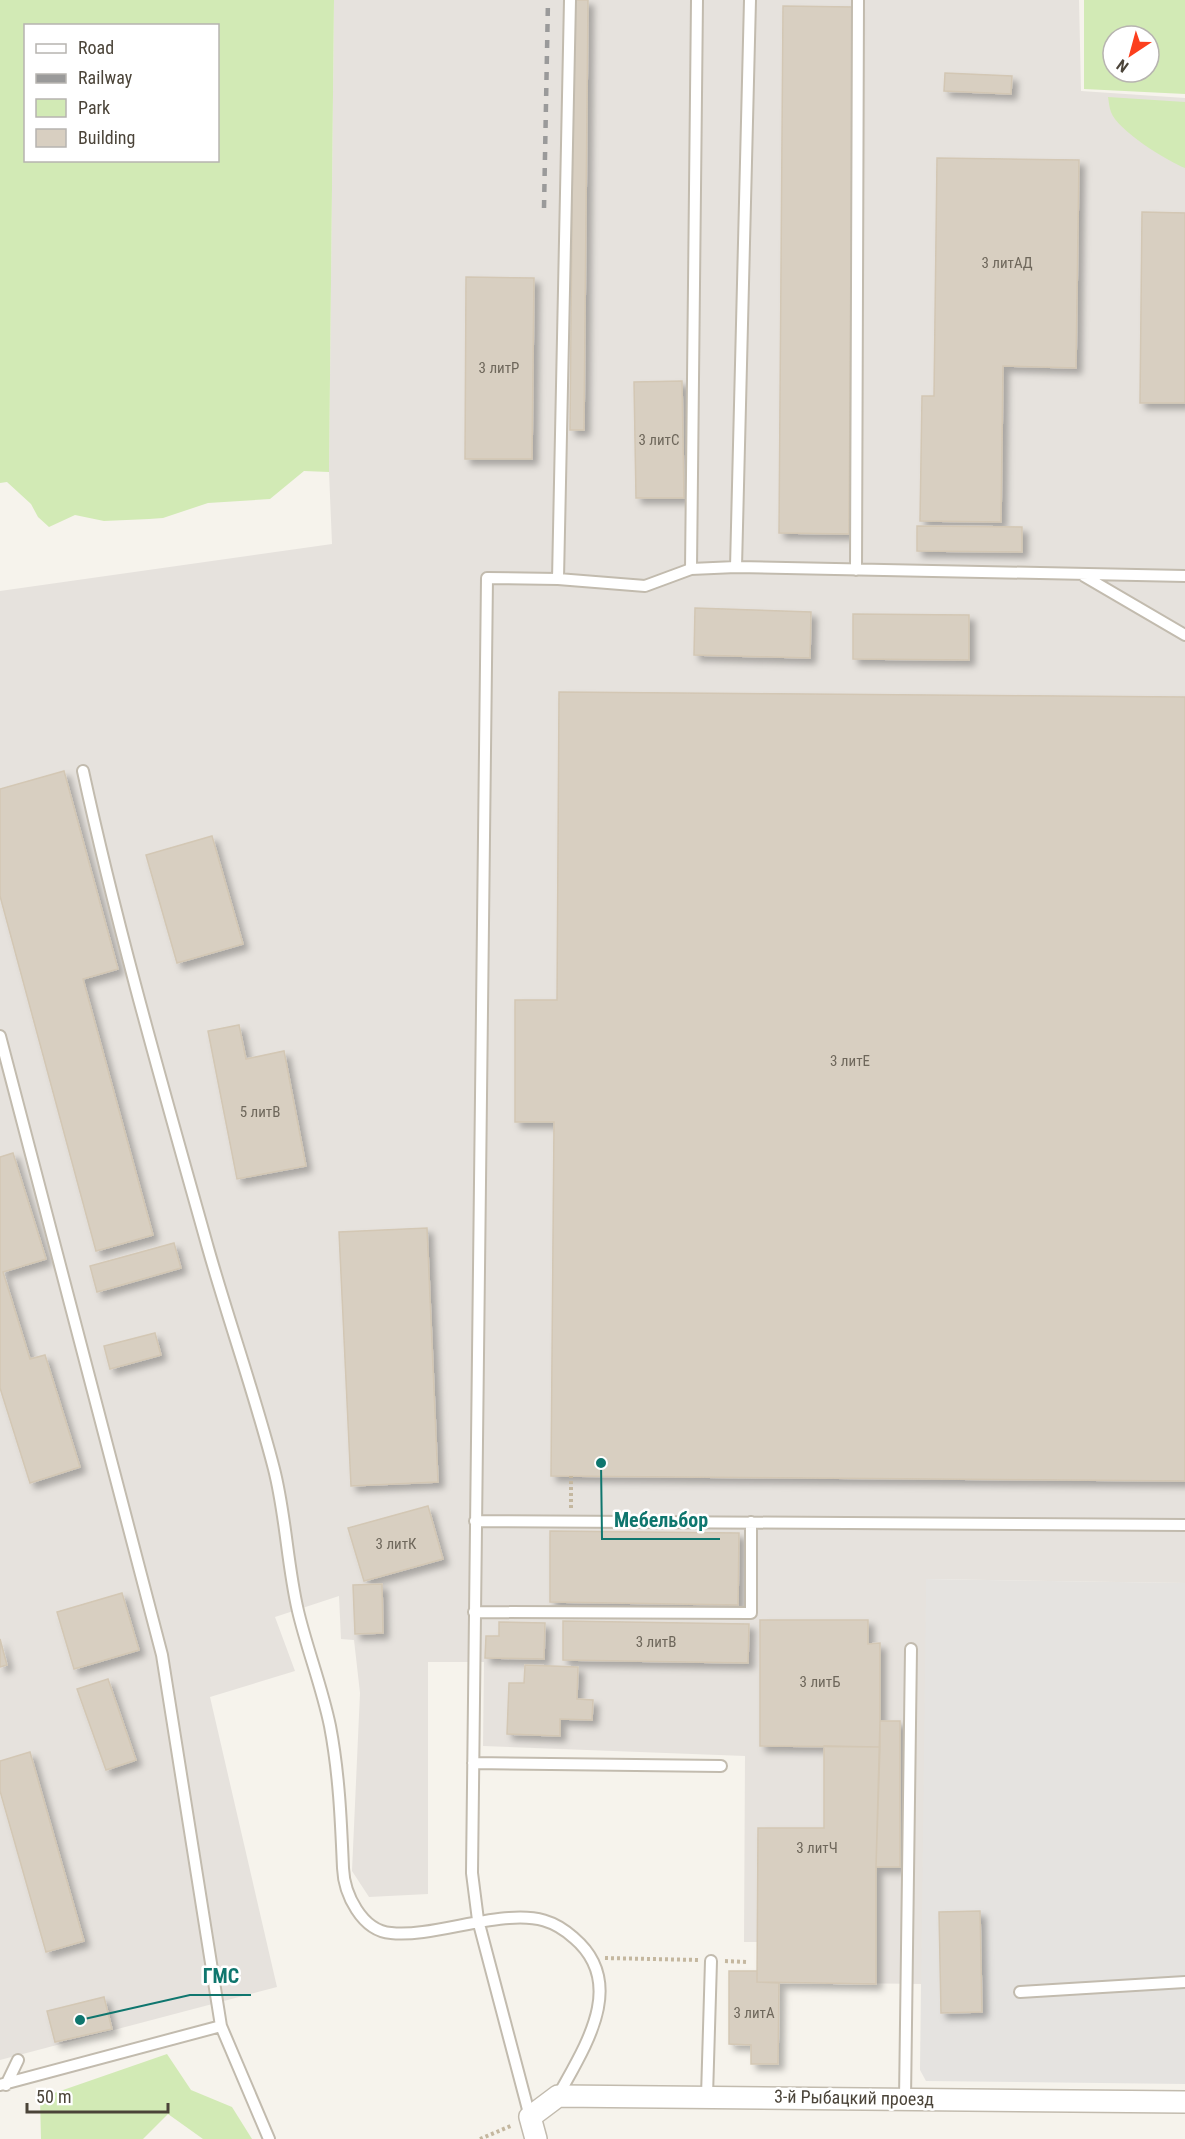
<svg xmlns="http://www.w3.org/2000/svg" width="1185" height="2139" viewBox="0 0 1185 2139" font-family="'Roboto Condensed',sans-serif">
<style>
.industrial{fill:#e6e2dd}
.green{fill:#d2eab5;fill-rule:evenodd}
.parking{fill:#e5e3e0}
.building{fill:#d8cfc1;stroke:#d3c7b4;stroke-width:1.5;filter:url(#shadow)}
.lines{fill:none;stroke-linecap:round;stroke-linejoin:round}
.lane-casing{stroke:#c2bbae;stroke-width:14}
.street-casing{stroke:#c2bbae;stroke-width:24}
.path{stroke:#c4b79f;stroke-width:4;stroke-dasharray:3 3;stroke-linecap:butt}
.lane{stroke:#fff;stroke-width:10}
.street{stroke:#fff;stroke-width:21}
.rail{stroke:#9a9a9a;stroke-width:4.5;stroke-dasharray:8 8;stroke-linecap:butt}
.labels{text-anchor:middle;stroke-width:5;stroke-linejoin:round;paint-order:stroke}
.number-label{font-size:15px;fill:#6e675b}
.street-label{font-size:18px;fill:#4b4439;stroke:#fff}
.leader{fill:none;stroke:#0f766e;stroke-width:2}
.callout-dot{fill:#0f766e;stroke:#fff;stroke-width:2}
.callout-label{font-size:20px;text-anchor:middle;font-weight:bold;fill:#0f766e;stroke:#fff;stroke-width:5;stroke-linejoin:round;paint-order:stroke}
</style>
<defs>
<filter id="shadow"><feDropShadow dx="5.5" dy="5.5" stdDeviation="3" flood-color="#0004"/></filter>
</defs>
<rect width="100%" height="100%" fill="#f6f3ec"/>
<path class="industrial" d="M334,0H1079L1081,91L1185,98V1583L927,1579L923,1984L757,1982L758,1942H744L745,1756L483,1746L484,1662H428V1894L369,1897L352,1871L360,1693L354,1640L341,1639L339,1596L275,1617L295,1671L210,1697L277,1987L0,2060V591L332,544L329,472Z"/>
<path class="green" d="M0,0H334L329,472L304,471L270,499L208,503L163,518L149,519L104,521L75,515L49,527L38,517L31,504L7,482L0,483ZM26,26H218V160H26Z
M1084,0H1185V94L1084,89ZM1113,36H1149V72H1113Z
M1108,97L1185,102V168C1167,161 1117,130 1111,112C1109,107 1109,102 1108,97Z
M167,2054L191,2090L232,2107L252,2139H203L168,2114L143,2139H41L40,2098Z"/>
<path class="parking" d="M926,1579L1185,1583V2084L926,2081L920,2070Z"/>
<path class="building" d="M574,0H588L584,430H570Z
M783,6L853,7L849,534L779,533Z
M945,73L1012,76L1011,94L944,91Z
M937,158L1079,160L1076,368L1003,366L1001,522L920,521L922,396H934Z
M1142,212L1185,213V403H1140Z
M466,277L534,278L532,459H465Z
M682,381L684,498H636L634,382Z
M917,526L1022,527V552L917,551Z
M695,608L811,612L810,658L694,655Z
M853,614L969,615V660L853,659Z
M559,692L1185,697V1481L551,1476L554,1122H515V1000H557Z
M64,771L118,969L83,979L153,1235L96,1251L0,896V789Z
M212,836L243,944L177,963L146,855Z
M239,1025L246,1059L284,1051L306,1166L237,1179L208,1031Z
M13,1153L46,1259L3,1272L30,1359L45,1355L80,1467L30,1483L0,1388V1157Z
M427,1228L438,1482L351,1486L339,1232Z
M174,1243L181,1268L97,1292L90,1266Z
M155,1333L161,1355L110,1369L104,1346Z
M428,1506L443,1559L364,1581L348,1528Z
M550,1531L739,1533L738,1605L550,1602Z
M382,1584L383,1633L355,1634L353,1585Z
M122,1593L139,1650L74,1669L57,1612Z
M760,1620H868V1644L880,1643V1747L760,1746Z
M563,1621L749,1624L748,1663L563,1660Z
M499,1622L545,1623L544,1659L485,1658L486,1636H499Z
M0,1639L7,1665L0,1667Z
M525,1665L578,1667L577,1699L593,1700L592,1720L560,1719V1736L507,1734L509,1683H524Z
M108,1679L136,1760L106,1770L77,1689Z
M880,1721H900V1867H876Z
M824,1746L880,1747L876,1867V1984L757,1982L758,1828H824Z
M30,1752L84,1941L46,1952L0,1791V1761Z
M980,1911L982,2012L941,2013L939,1912Z
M729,1971H757V1982L779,1983L778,2064H751V2045L729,2044Z
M104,1997L112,2029L55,2042L47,2011Z"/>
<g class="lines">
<g class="lane-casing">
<path id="lane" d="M736,567L750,0
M691,569L697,0
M856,570L858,0
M1084,576L1185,635
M558,579L570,0
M83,771C118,932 164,1091 208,1248C229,1322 255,1395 274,1469C286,1516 287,1564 298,1611C307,1649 322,1687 330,1726C339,1773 341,1820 343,1868C344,1894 362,1931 391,1933C423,1937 473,1920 509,1918C536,1916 554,1920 574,1938C628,1984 584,2048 558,2096
M0,1036L162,1655L221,2026L269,2139
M475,1521L1185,1525
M474,1612L751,1613V1522
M473,1763L721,1766
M1020,1992L1185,1982
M0,2085L221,2026
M6,2085L18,2060
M707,2096L711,1961
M905,2099L911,1649
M530,2117L478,1920L472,1873L487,578L558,579L645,586L691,569L736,567L1185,576"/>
</g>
<g class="street-casing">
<path id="street" d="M536,2139L530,2117L558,2096L1185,2102"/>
</g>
<path class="path" d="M571,1508V1476
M605,1958L699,1960
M725,1961L748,1962
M480,2139L513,2125"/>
<use href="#lane" class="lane"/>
<use href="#street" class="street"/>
<path class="rail" d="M544,208L548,0"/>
</g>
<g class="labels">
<g class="number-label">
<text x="1007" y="268">3 литАД</text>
<text x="499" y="373">3 литР</text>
<text x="659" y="445">3 литС</text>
<text x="850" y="1066">3 литЕ</text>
<text x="260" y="1117">5 литВ</text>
<text x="396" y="1549">3 литК</text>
<text x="656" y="1647">3 литВ</text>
<text x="820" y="1687">3 литБ</text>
<text x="817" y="1853">3 литЧ</text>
<text x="754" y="2018">3 литА</text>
</g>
<g class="street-label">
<text transform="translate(854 2098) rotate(1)" y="6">3-й Рыбацкий проезд</text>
</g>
</g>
<path class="leader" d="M601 1463L602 1539H720M80 2020L190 1995H251"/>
<g class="callout-dot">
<circle cx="601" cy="1463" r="6"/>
<circle cx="80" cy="2020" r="6"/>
</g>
<g class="callout-label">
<text x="661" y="1527">Мебельбор</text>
<text x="221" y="1983">ГМС</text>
</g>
<rect x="24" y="24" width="195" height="138" fill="#ffffff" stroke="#b7b4b0" stroke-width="1.5"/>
<rect x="36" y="44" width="30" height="9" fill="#ffffff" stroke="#b7b4b0" stroke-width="1.5"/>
<text x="78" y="54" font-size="18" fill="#4b4439">Road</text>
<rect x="36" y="74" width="30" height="9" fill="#9a9a9a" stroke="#b7b4b0" stroke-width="1.5"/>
<text x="78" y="84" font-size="18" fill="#4b4439">Railway</text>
<rect x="36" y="99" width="30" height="18" fill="#d2eab5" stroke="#b7b4b0" stroke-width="1.5"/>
<text x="78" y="114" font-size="18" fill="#4b4439">Park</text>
<rect x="36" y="129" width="30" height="18" fill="#d8cfc1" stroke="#b7b4b0" stroke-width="1.5"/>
<text x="78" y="144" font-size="18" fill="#4b4439">Building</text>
<g transform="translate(1131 54) rotate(216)"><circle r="28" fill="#ffffff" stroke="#b7b4b0" stroke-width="1.5"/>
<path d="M0-4.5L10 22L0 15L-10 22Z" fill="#fc3f1d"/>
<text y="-9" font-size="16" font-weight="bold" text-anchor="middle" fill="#4b4439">N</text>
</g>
<path d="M27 2103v9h141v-9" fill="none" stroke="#4b4439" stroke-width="3"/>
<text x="36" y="2103" font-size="18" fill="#4b4439" stroke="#ffffff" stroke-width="4.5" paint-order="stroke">50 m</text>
</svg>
